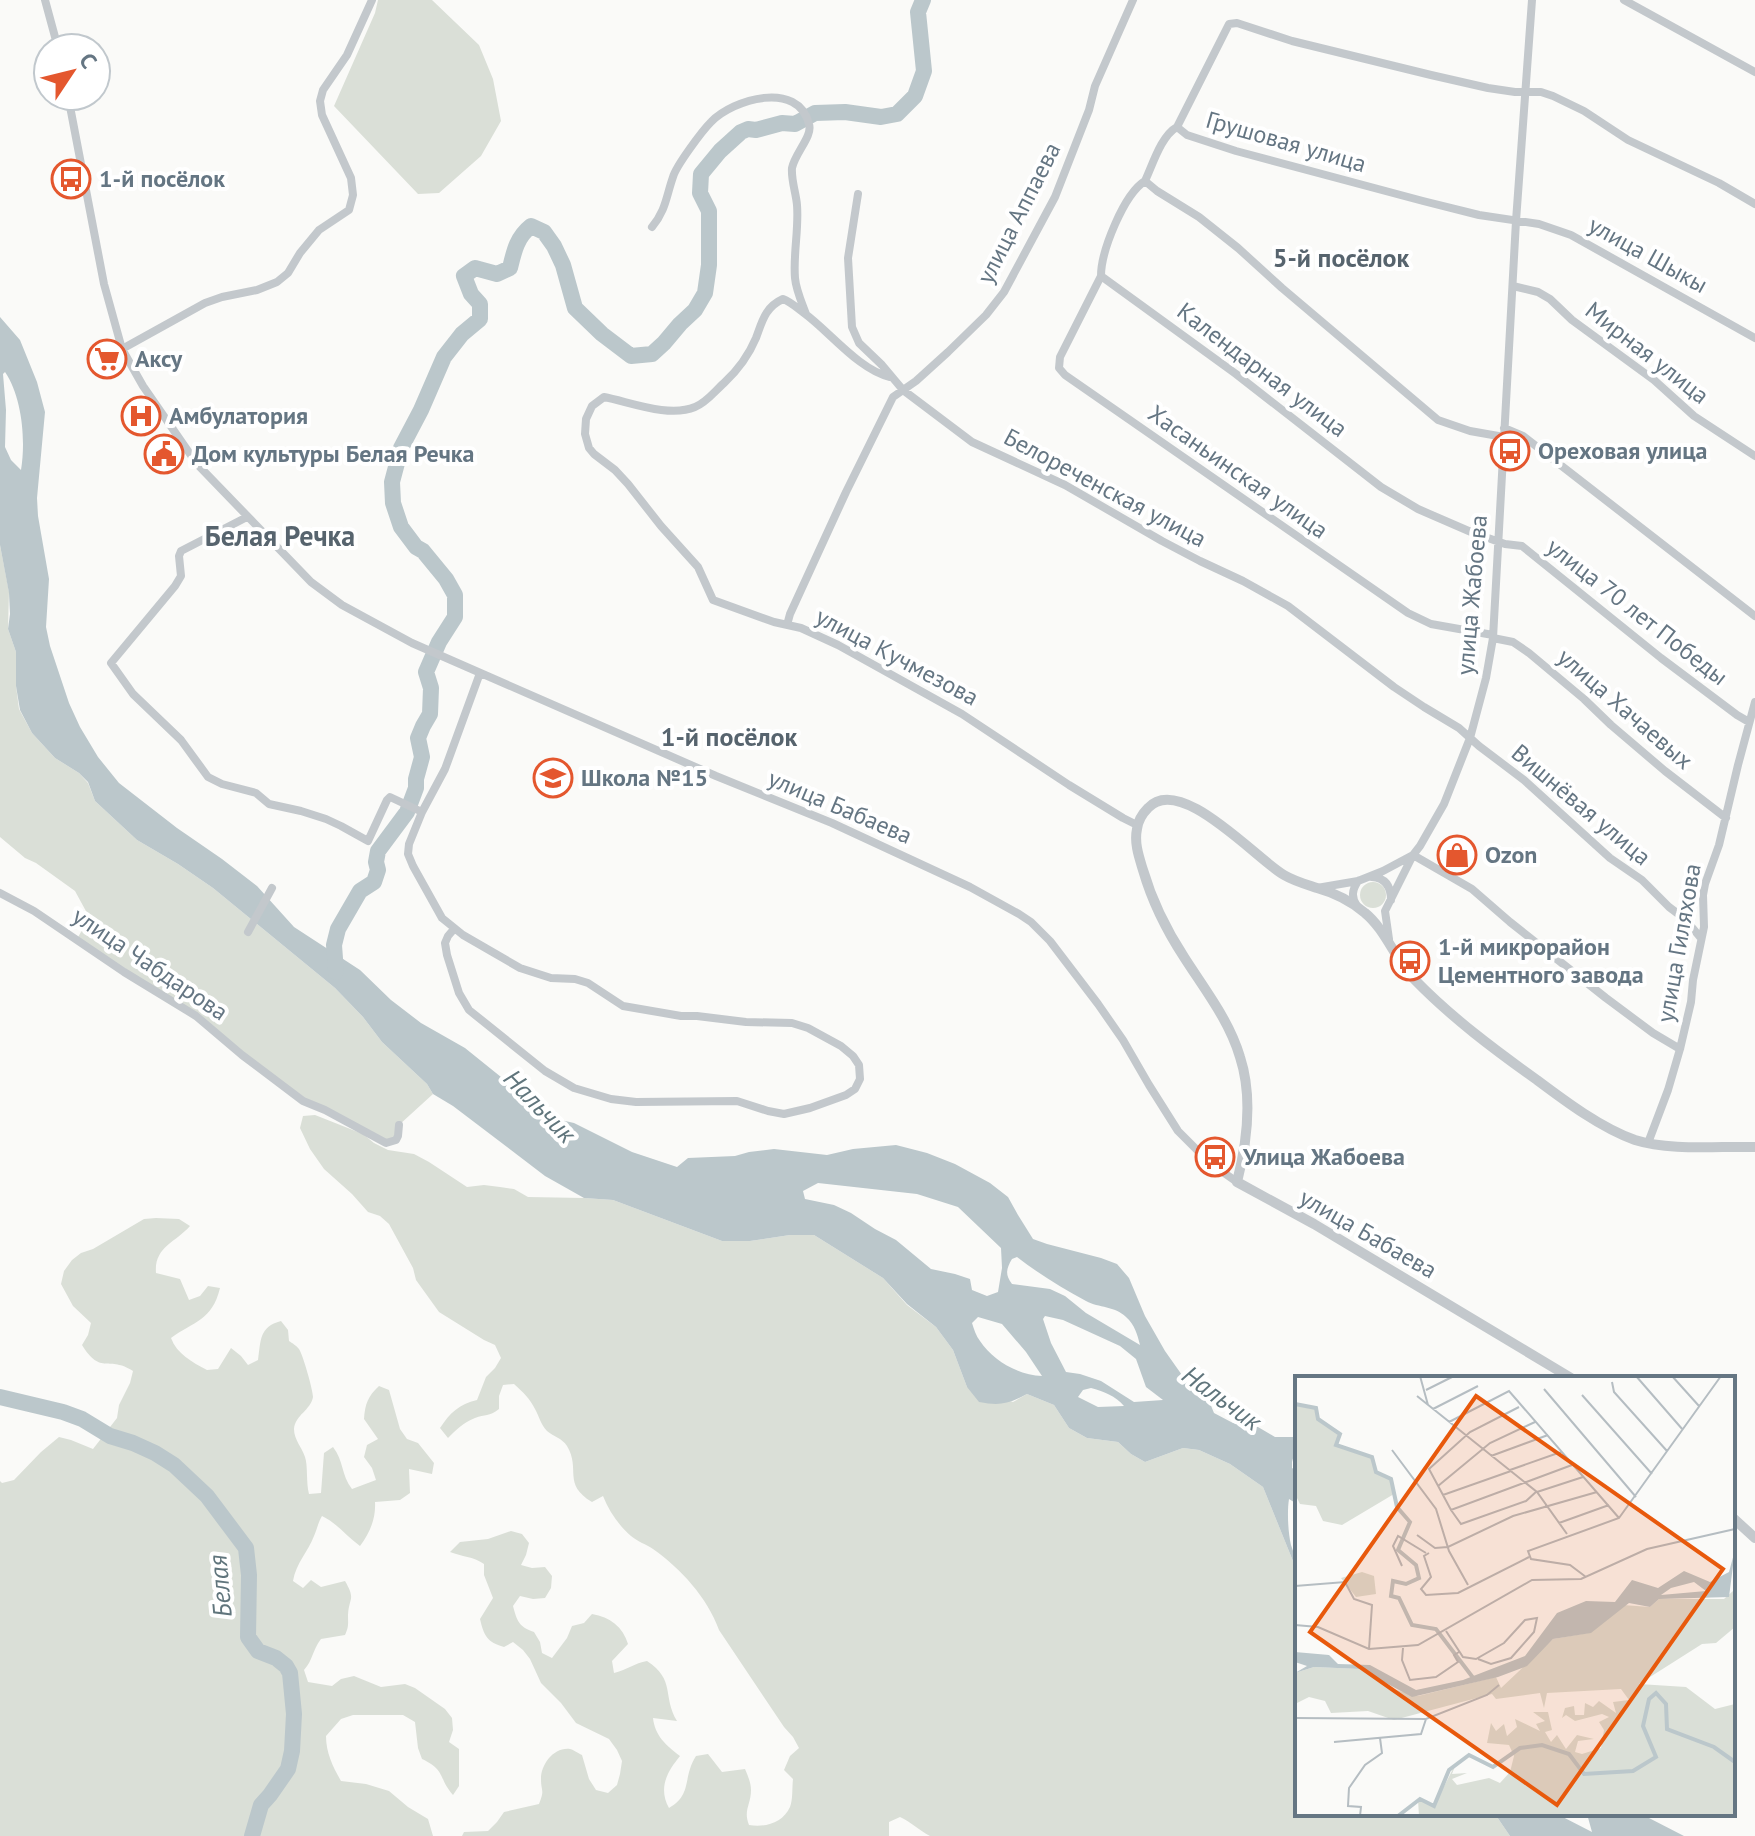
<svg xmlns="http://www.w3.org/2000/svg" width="1755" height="1836" viewBox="0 0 1755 1836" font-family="'PT Sans',sans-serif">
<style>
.green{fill:#dadfd7}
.water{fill:#bbc7cb;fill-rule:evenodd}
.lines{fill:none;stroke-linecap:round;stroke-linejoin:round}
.river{stroke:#bbc7cb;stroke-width:16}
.minor{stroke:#c3c8cc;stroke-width:8}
.tertiary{stroke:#c3c8cc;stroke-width:10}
.labels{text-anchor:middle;stroke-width:8;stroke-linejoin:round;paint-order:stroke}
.street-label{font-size:24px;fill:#657683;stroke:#fff}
.poi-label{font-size:24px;font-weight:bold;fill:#657683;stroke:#fff;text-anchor:start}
.neighbourhood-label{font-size:26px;font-weight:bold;fill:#57646e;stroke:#fff}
.water-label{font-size:26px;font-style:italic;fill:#60757c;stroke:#fff}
.quarter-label{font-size:28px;font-weight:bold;fill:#57646e;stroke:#fff}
.inset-river{fill:none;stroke:#bbc7cb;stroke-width:4}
.inset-road{fill:none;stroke:#b5bdc2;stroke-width:2}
.view{fill:#e8590c;fill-opacity:0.15;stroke:#e8590c;stroke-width:4}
.inset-edge{fill:none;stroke:#657683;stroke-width:4}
</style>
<rect width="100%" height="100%" fill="#fafaf8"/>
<path class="green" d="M378,0H432L479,45L493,79L501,121L481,156L439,193L418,194L334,106L375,13Z
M0,545L9,592L8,629L16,652V686L19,709L32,733L55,758L79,773L88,783L95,801L137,840L178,864L213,888L335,988L363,1017L382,1042L427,1084L433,1094L399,1125L398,1136L388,1143L313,1106L218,1034L77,939L85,925L87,913L75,891L36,863L25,858L0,837Z
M1360 895a13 13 0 1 1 26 0a13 13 0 1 1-26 0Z
M315,1115L363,1134L374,1143L388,1150L414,1154L429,1162L467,1187L484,1185L500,1187L514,1189L528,1197L584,1198L613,1200L722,1241H750L790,1235H814L883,1278L907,1305L936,1327L953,1350L967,1387L1013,1402L1027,1394L1054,1405L1069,1428L1087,1438L1118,1442L1131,1454L1145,1462L1183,1448L1199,1450L1230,1464L1263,1487L1297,1571V1814H1495L1510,1836H930C919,1830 911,1822 900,1817L889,1822V1836H462L464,1832L488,1831L497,1822L504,1812L539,1804C545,1789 541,1792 541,1779C541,1764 554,1747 570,1749C572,1749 580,1754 582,1755L589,1779L596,1790L608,1793L617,1785L620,1774L622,1761L617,1750L609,1739L576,1723L561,1703L541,1683L530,1659L523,1650L513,1642L504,1647C487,1642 484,1636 480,1619L493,1598L484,1575V1564C473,1556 462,1557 450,1552L460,1542L488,1539L511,1531L522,1534L529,1543L526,1555L521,1565L532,1568L545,1567L552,1576L551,1588L545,1598L533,1599L520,1596L513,1606C517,1621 519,1627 534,1632L540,1642L542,1653L552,1658L567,1638L572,1626L584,1623L592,1614C610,1617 623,1627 628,1644L612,1661L614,1673C626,1670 635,1663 647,1661C676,1680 662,1696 677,1721L653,1718C655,1736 666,1745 680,1756C667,1772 658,1788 669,1808C693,1794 682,1778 696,1756L708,1754L722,1772L745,1769C748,1776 751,1783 751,1790C751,1805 743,1810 749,1825C764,1828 783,1823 790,1807C793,1800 792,1787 793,1779L784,1770L790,1756L799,1748L793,1737L784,1727L719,1630C707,1597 681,1569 653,1549C646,1544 638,1542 631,1536C619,1526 609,1511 603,1496L592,1502C562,1484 581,1469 567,1446C562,1438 554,1437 547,1431C541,1425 539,1416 535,1409C530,1399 523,1392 514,1384L503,1385L499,1396V1409C489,1417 485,1414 475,1418C464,1422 456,1430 448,1438L440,1428C450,1413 459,1404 477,1400L486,1377L495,1368L501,1358L495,1345L484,1340L439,1312L416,1280L413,1268L389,1224L380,1216L368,1212L352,1194L324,1169L310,1149L300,1128L303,1116Z
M156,1218L179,1219L190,1226C175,1243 154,1247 156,1273L180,1279L189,1300L200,1296L208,1286L220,1288C212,1321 194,1321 171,1338C177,1354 192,1362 207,1370L218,1369L231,1348L241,1356L248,1365L258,1360C261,1340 259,1327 281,1321L288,1330L289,1341C292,1343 297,1346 299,1349C303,1355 313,1390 313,1397C311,1410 295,1415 294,1429C294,1440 302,1447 305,1457C308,1465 306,1483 309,1494L321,1493L324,1453L333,1447C344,1461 341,1475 352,1489L376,1480L372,1468L364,1457L367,1445L378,1439L364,1419C365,1404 368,1396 379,1386L389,1390L400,1429L407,1439L418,1443L434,1463L432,1474L409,1469L410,1493L400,1500L375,1502C376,1518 370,1533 360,1546C346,1536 337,1523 322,1516C318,1523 317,1529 314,1536C308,1552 296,1563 293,1581L303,1588L311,1580L321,1587L345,1581C356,1600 349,1597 348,1615C348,1624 349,1626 345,1635L321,1639C312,1651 313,1660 304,1670L308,1682L332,1686L341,1679L354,1676L381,1687L405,1684L415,1688L445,1709L452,1718L453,1730L449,1742L459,1749V1786L453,1795C438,1778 446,1770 422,1759L418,1748L415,1722L403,1715H353L341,1719L326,1736C326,1753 333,1767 341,1781L366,1784L389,1791L408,1807L428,1819L433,1836H0V1481L2,1483L14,1480L41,1452L59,1437L71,1440L93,1449L117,1418L119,1405L130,1383L133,1371C109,1355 101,1376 82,1345L88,1335L91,1323L73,1306L61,1284L64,1271L72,1260L81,1253L93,1249L144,1219Z"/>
<path class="water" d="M0,317L20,340L37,382L45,412L37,498L38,516L49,579L46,627L50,646L69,703L80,727L98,757L119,783L177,828L222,859L257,886L294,927L360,970L391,1000L421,1023L465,1048L552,1118L574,1123L632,1152L677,1167L688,1158L735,1156L749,1152L774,1149L827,1155L853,1149L896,1145L927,1153L955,1164L990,1183L1008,1197L1018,1215L1033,1239L1047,1244L1101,1258L1117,1264L1129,1278L1145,1316L1165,1351L1189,1385L1207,1396L1214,1413L1233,1423L1258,1427L1275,1437H1297V1451H1295L1292,1462V1468L1297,1471V1504L1289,1499C1287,1511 1288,1533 1291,1545C1294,1554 1297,1561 1297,1571L1263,1487L1230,1464L1199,1450L1183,1448L1145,1462L1131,1454L1118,1442L1087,1438L1069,1428L1054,1405L1027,1394C1008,1404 1000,1406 979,1402L967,1387L953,1350L936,1327L907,1304L883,1278L814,1235H790L750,1241H722L613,1200L584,1198L545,1176L453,1106L433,1094L427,1084L382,1042L363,1017L335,988L213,888L178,864L137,840L95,801L88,782L79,773L55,758L32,733L20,710L16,686V652L8,629L10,614L9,593L0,545ZM5,372C22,397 26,440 21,470L11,460L5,447L6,410L3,374ZM818,1183L917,1194L958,1207L1001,1248L1002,1268L998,1292L987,1296L972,1290L970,1279L955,1274L931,1269L896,1240L875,1229L851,1213L834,1205L805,1199L803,1191ZM1017,1257C1039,1274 1062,1288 1086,1301C1099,1308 1115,1306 1126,1317C1135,1325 1137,1334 1140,1345L1086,1313L1065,1296L1050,1289L1012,1284C1005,1275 1006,1269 1012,1259ZM1045,1316L1063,1320L1120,1346L1136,1359L1146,1387L1163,1400L1134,1402L1101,1381L1080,1374L1066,1372L1051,1343L1043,1319ZM978,1317L1002,1324L1026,1352L1042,1376C1019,1375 993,1361 980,1341C976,1336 974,1329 972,1323ZM1091,1388C1103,1391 1116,1396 1124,1406L1098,1407L1078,1397L1083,1390Z
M1495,1814H1557L1592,1832L1587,1814H1647L1649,1818L1684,1836H1510Z"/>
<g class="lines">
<path class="river" d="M336,972L334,945L338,929L360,891L374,882L378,870L376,862L378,851L407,812L416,788V779L422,757L418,738L423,726L430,714L431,688L426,672L439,642L455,617V595L446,579L423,551L416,547L401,527L393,503L392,482L401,448L421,410L444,357L462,334L480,319V304L471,294L464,276L475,268L497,274L510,268C514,251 517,237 531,226L544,232L554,246L563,265L575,308L602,334L631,356L652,354L664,343L680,324L695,310L705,293L709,265V211L700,193L701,174L720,151L741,132L748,129L756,130L782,123L795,124L815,113L845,112L881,117L897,114L915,96L924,71L918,12L923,0
M0,1397L63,1412L82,1419L110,1436L133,1443L155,1453L174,1465L207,1496L246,1548L249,1575L248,1637L258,1651L276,1658L286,1666L290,1673L294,1714L292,1751L288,1769L270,1795L261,1805L252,1836"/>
<path class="minor" d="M45,0L58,48
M1624,0L1755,72
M68,96L104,284L122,349L143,386L197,464L311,582L342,605L412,643L716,776L832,823L970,887L1019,914L1031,922L1050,941L1098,1004L1123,1040L1149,1085L1178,1131L1210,1163L1237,1182
M1177,127L1187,135L1236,151L1423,201L1479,215L1539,224L1571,235L1755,338
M1145,181C1124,194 1101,251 1101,276L1236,374L1381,487L1418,509L1471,532L1505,544L1522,546L1661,658L1737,715L1749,722
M858,194L848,258L852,327L859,343L882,365L903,390L972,442L1065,485L1162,541L1200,561L1243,581L1288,606L1394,687L1424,707L1459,728L1479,746L1524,780L1610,858L1642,880L1669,907L1685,919L1700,937
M652,227C666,210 666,197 673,177C676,166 702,131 711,122C733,99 798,80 809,124C813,136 795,153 792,168C791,180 796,193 797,205C799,229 793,254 795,278C796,290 802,303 806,314
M1101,276L1060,357L1059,368L1065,375L1408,613L1431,624L1493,635
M1513,286L1538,292L1550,299L1572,320L1654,380L1694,416L1755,456
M122,349L205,303L222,297L257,290L277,282L288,273L300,253L319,230L349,210L353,195L351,178L322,115L320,101L323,90L347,55L372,0
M890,377C859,370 830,332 804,313C797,308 791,302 783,299C765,307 762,322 756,338C748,357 738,370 724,383C715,391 706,403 695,407C669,418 630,402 604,397L592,406L586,419L585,434L589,448L594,454L615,470L628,484L661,526L698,567L713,600L774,622L801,628L838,645L962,714L1069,785L1123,818L1137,825
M1504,428L1523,436L1755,616
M1504,437L1470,431L1438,420L1282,288L1238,248L1199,217L1157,191L1145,181C1153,164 1161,136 1177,127L1229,24L1237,23L1292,41L1431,75L1488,88L1515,92H1541L1553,96L1584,111L1628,140L1719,183L1755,204
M247,517L181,551L179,556L181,576L175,586L111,663L133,694L181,740L208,777L222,784L256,793L269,804L301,811L326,819L341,826L368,841L387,800L390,797L422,812
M787,625L790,614L846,492L893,397L916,381L948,352L986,315L1004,292L1055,197L1089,110L1095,86L1133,0
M1493,638L1513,642L1529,653L1584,699L1611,725L1665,771L1726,818
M1413,855L1472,889L1510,922L1606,998L1653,1033L1680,1049
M1372,877C1386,878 1391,887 1391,900
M1317,888L1358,881L1383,871L1413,855L1420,846L1444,804L1470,738L1486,678L1493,638L1516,221L1532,0
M0,893L34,911L124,972L196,1016L242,1055L303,1101L325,1110L386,1143L396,1140L398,1136L399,1125
M1357,906C1351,897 1352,890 1358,881
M454,929L448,936L445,943L447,955L459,993L469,1010L545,1071L574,1088L611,1099L636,1102L737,1101L768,1111L784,1114L810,1108L846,1095L855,1089L860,1079L859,1065L853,1056L841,1046L808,1028L792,1023L746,1022L697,1016H681L623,1006L588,983L575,979L551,978L520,968L463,935L442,918L413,866L408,854L409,844L422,812L445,769L480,673
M248,932L272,888
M1389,939L1385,911L1413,855
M1648,1143L1668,1090L1680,1049L1691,1002L1693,980L1704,927L1703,895L1705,884L1719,845L1738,765L1755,702"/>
<path class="tertiary" d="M1571,1378L1314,1224L1237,1182C1247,1143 1253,1097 1240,1057C1229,1020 1205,990 1184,957C1167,931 1152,901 1143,870C1139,857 1134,843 1137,829C1138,821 1142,814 1148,808C1180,773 1256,859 1284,875C1294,881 1305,884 1317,888C1335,893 1351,901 1365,913C1385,929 1396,961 1415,980C1452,1018 1495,1050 1537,1080C1565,1101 1601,1128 1635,1140C1670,1151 1717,1146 1755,1147
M1733,1518L1755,1538"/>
</g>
<defs>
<g id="bus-ring" transform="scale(2)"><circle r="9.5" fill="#fff" stroke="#e4572e" stroke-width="1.5"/><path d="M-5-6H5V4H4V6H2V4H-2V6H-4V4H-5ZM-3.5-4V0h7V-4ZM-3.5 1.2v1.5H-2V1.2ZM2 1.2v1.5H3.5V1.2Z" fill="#e4572e"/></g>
<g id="supermarket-ring" transform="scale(2)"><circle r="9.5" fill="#fff" stroke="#e4572e" stroke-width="1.5"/><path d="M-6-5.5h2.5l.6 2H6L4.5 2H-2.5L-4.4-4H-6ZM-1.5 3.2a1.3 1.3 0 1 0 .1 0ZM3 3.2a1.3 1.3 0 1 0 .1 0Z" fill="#e4572e"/></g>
<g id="hospital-ring" transform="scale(2)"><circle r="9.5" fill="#fff" stroke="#e4572e" stroke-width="1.5"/><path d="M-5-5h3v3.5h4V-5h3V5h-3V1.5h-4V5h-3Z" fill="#e4572e"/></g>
<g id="civic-ring" transform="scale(2)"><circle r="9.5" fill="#fff" stroke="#e4572e" stroke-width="1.5"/><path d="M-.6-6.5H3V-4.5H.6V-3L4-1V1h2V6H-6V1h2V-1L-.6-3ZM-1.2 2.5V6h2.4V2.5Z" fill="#e4572e"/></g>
<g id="school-ring" transform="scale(2)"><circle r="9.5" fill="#fff" stroke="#e4572e" stroke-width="1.5"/><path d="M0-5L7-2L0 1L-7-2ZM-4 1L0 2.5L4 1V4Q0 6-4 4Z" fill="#e4572e"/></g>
<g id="shop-ring" transform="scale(2)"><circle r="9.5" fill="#fff" stroke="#e4572e" stroke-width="1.5"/><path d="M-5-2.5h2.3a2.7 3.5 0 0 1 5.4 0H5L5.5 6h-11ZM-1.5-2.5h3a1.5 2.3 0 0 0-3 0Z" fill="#e4572e"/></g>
</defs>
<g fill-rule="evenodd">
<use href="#bus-ring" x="71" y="179"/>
<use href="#supermarket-ring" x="107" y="359"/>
<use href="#hospital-ring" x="141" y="416"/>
<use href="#bus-ring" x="1510" y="451"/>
<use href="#civic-ring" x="164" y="454"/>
<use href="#school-ring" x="553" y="778"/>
<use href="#shop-ring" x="1457" y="855"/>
<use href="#bus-ring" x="1410" y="961"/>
<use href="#bus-ring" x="1215" y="1157"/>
</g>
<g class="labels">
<g class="street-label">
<text transform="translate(1286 142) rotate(16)" y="8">Грушовая улица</text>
<text transform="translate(1019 213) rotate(-63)" y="8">улица Аппаева</text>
<text transform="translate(1648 255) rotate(29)" y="8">улица Шыкы</text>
<text transform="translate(1647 353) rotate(38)" y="8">Мирная улица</text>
<text transform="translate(1262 370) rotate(37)" y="8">Календарная улица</text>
<text transform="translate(1238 472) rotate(35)" y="8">Хасаньинская улица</text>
<text transform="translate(1105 488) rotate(28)" y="8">Белореченская улица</text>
<text transform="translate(1472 595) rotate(-85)" y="8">улица Жабоева</text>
<text transform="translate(1637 612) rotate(38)" y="8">улица 70 лет Победы</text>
<text transform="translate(897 657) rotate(28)" y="8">улица Кучмезова</text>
<text transform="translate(1625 709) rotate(41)" y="8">улица Хачаевых</text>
<text transform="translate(1581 805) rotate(40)" y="8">Вишнёвая улица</text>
<text transform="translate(840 807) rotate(23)" y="8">улица Бабаева</text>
<text transform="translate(1679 943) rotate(-80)" y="8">улица Гиляхова</text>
<text transform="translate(150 964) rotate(34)" y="8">улица Чабдарова</text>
<text transform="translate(1368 1234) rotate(30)" y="8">улица Бабаева</text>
</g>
<g class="poi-label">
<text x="99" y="187">1-й посёлок</text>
<text x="135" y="367">Аксу</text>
<text x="169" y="424">Амбулатория</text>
<text x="1538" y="459">Ореховая улица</text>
<text x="192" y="462">Дом культуры Белая Речка</text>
<text x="581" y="786">Школа №15</text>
<text x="1485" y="863">Ozon</text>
<text x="1438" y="955">1-й микрорайон<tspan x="1438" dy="28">Цементного завода</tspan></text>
<text x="1243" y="1165">Улица Жабоева</text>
</g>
<g class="neighbourhood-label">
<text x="1341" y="267">5-й посёлок</text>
<text x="729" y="746">1-й посёлок</text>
</g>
<g class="water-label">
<text transform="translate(540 1106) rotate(46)" y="9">Нальчик</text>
<text transform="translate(1222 1398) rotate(36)" y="9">Нальчик</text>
<text transform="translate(220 1586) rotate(-95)" y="9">Белая</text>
</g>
<g class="quarter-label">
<text x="280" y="546">Белая Речка</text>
</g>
</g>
<g transform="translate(1295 1376)">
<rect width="440" height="440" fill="#fafaf8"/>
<path d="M0,28L21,32L23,43L45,58L41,69L77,81L81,96L96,103L99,118L47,149L28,145L21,130L5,128L0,118ZM67,196L79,200L81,218L61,221L46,202ZM440,199V251L421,267L407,268L344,308L391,311L420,333L440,328V440H124L123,424L139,430L162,385L157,398L172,397L157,403L162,409L194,402L205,407L215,396L219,380L214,369L192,367L196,347L201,355L209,348L212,360L222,351L220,343L245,355L241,348L250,345L238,336H253L257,354L250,356L256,366L262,359L271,373L282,359L299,363L283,365L280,376L287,378L306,372L309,354L304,346L314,341L307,338L280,345L271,339L267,342L270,332L279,330L280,339H289L290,327L298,331L304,325L321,337L318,326L334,324L326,313L252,317L249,332L245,317L201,323L197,318L99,344L73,335L36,337L30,325L14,321L0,328V297L19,291L66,293L101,314L123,320L201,301L206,312L258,263L293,257L328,229L355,231L364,223H429L438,215Z" fill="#dadfd7"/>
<path d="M440,174L434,221L364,223L355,231L334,227L296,257L258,263L232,290L203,301L117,321L65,293L19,291L0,297L12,290L0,286V276L34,279L43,288L75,289L121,314L168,304L230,280L262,237L291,225L320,226L337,204L363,212L389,195L415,206L434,196ZM399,206L411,215L366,219L376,212Z" fill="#bbc7cb" fill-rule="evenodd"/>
<path class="inset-river" d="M0,28L21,32L23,43L45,58L41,69L77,81L81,96L96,103L102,131L115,146L103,174L121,189L124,202L111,208L98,205L96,220L104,222L117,249L141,253L179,303M103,440L125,423L139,430L154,394L174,379L198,391L225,372L247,369L274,378L289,398L338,395L361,381L348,350L354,323L361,317L371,328L372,353L419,371L440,386"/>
<path class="inset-road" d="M125,0L133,29M341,0L388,54M377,0L404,30M317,6L319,16L372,75M249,13L341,121M131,14L159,0M287,19L357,98M122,20L242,116L272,158M138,33L183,10M154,46L214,15L324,142M97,74L141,133L154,175L173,209M196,80L253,59M215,94L266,76M216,95L148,119L134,93L175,56L224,31M143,110L195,67L240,46M242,116L288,101M148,119L156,134L277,89M156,134L166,148L231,125L242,115M264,147L314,129M122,159L140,172L153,171L218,140L302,116M134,177L129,180L136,201L126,213L131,219L163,217L234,181M107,190L98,170L103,160L131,177M291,201L275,189L236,183L233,175L324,142L426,0M0,210L50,206L59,223L77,229L74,273M0,249L23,251L74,273L123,269L237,204L286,203L352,173L440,153M151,255L168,281L181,283L209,267L230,244L242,242L239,256L216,282L196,288L183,283M108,272L107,284L115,304L141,301L163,286L159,279L164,276M0,342L131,343L192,319L204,309M39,366L126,358L131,343M65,440L66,431L53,430L54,412L70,389L87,377L85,362"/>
<path class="view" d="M181,20L428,193L262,429L15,256Z"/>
<rect width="440" height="440" class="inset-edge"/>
</g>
<g transform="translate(72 72) rotate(55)"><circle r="38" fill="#ffffff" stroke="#c1c8cd" stroke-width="2"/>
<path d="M0-6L14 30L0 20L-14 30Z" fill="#e4572e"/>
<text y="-12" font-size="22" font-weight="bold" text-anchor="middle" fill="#657683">С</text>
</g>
</svg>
